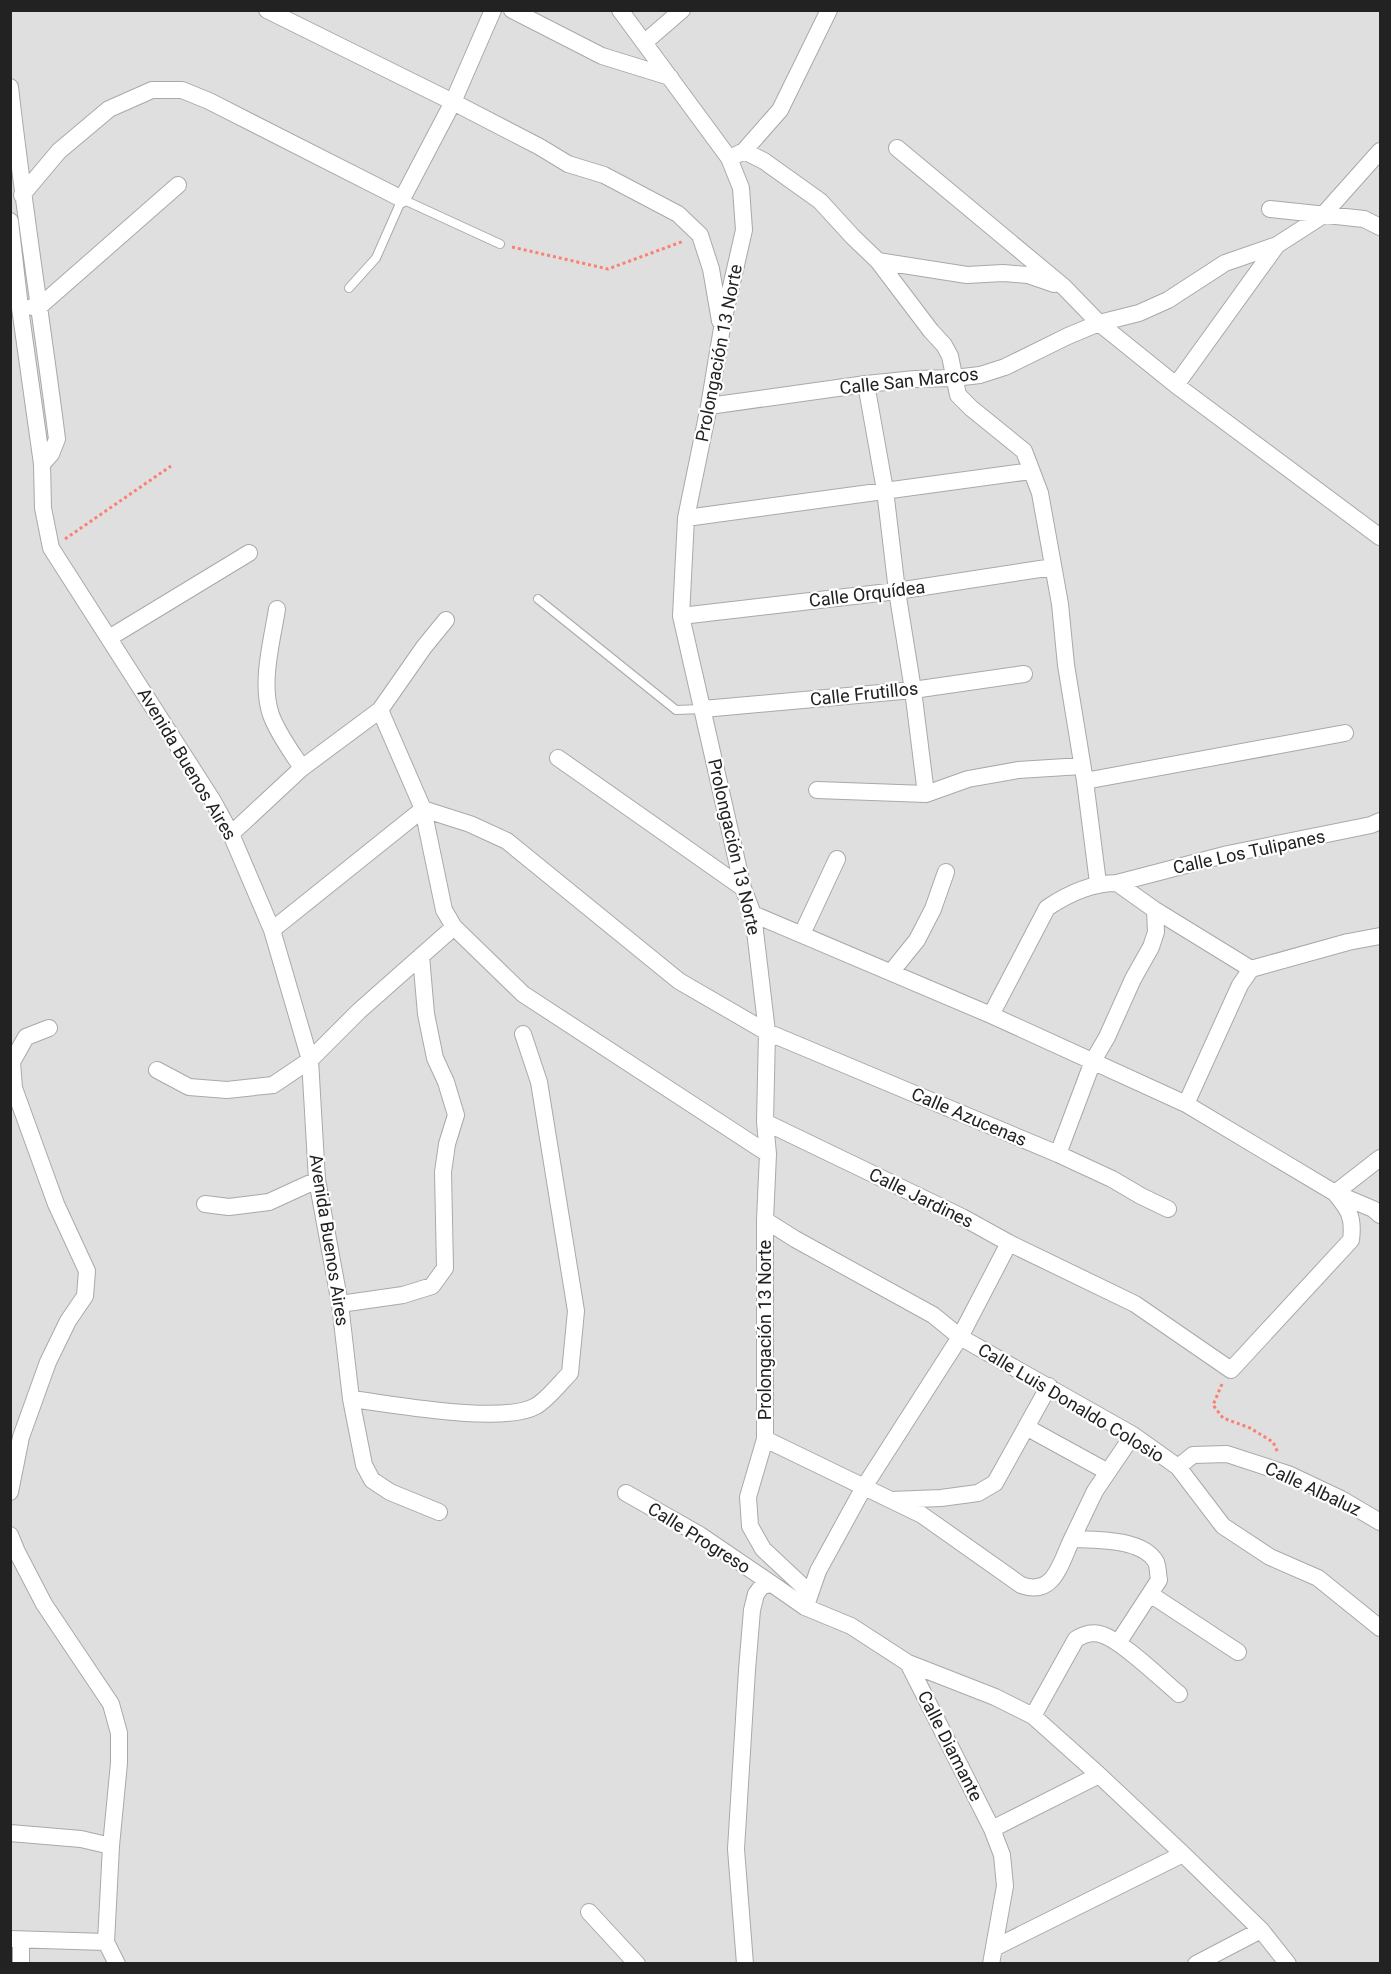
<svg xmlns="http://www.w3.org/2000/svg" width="1391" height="1974" viewBox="0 0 1391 1974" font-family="Roboto,sans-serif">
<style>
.residential{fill:#e0dfdf}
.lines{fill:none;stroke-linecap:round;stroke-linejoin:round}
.service-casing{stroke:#a9a9a9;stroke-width:10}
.minor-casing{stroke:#a9a9a9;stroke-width:18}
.path{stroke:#fa8072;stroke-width:3;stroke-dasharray:3 3;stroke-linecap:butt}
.service{stroke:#fff;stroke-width:8}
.minor{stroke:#fff;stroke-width:16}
.labels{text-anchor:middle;stroke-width:4.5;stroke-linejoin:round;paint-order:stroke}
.street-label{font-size:18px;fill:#222;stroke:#fff}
</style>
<rect width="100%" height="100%" fill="#f2efe9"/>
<path class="residential" d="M11,11H1380V1963H11Z"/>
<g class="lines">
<g class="service-casing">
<path id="service" d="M349,288L376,258L402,199L500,244
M538,599L676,710L703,709"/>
</g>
<g class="minor-casing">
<path id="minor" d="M267,10L453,102L540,147L568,164L604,175L678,214L700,235L711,269L720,321
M512,10L602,56L670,77
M620,10L729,158L741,188L744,230L723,322L709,406L686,518L681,616L743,888L753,914L767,1032L765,1122L768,1154L765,1220V1439L748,1497L750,1526L763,1549L810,1593
M645,42L682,10
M10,87C23,204 42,321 57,439L51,454L42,464
M897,148L1064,287L1099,323L1176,385L1380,537
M744,151L764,161L820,201L853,237L878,261L967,275L1003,273L1028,275L1054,284
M736,155L744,151L780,110L829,10
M22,195L59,151L109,109L152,90H182L209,101L402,199L453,102L493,10
M1270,209L1364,219L1380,227
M10,221L20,308L42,464L43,508L51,548L213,801L231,834L272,930L310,1060L317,1180L340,1304L351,1399L364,1465L372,1480L390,1492L439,1512
M878,261L931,331L944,345L950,356L958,395L971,408L1024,451L1040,493L1060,604L1066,665L1085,781L1098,883
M32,307L40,306L178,185
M866,384L885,490L897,591L913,690L926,794
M1176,385L1277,245
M709,406L866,384L915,379L954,378L980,375L1005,367L1068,336L1099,323L1139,313L1168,300L1225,263L1277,245L1322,216L1380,151
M686,518L1031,471
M277,609C272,641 260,683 271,715C278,734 291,751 302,768
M681,616L897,591L1053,567
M109,638L249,553
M703,709L913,690L1024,674
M380,710L423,809L444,910L454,927L523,994L768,1154
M558,758L743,888
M1085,781L1345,733
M817,790L926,794L968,779L1018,770L1082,766
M231,834L302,768L380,710L424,647L446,620
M1117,883L1155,910L1251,969
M753,914L991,1015L1186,1104L1335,1193C1349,1210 1354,1217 1351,1240L1231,1370L1135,1304L1009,1243L962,1217L765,1122
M272,930L423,809L470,824L507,841L679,981L767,1032L1058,1154L1112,1179L1141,1196L1168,1209
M802,934L837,859
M892,971L917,940L933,909L946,872
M991,1015L1047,908C1069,893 1091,883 1117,883L1228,854L1371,825L1380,821
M157,1070L189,1087L227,1090L273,1085L310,1060L359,1011L454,927
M1186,1104L1240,985L1251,969L1348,942L1380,936
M1058,1154L1093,1061L1107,1037L1133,979L1151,947L1156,932L1155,910
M1380,1158L1335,1193L1373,1209L1380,1215
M205,1204L229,1207L269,1202L317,1180
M765,1220L795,1239L933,1315L960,1337L1133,1435L1178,1467L1223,1526L1270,1557L1318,1578L1380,1628
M340,1304L403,1295L432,1286L445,1268L443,1172L447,1144L456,1115L446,1082L435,1058L426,1014L421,956
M351,1399C392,1404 503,1425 536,1406C547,1400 561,1382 570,1373L576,1311L539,1082L523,1034
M1026,1427L1108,1472
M765,1439L891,1500L941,1498L978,1493L995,1483L1049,1386
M1178,1467L1193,1455L1227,1454L1288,1474L1341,1499L1380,1522
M10,1492L21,1437L48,1362L68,1321L85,1296L87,1271L56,1204L14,1088L12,1062L26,1037L49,1028
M626,1493L700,1535L772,1584
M891,1500L922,1515L1021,1585C1054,1597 1060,1564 1072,1539C1095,1540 1142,1538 1156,1562C1158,1566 1158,1575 1159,1580L1118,1643
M10,1535L17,1552L44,1604L111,1704L119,1733V1763L111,1846L106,1942L117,1964
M1072,1539L1095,1491L1133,1435
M1150,1594L1238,1652
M808,1600L818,1571L864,1487L960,1337L1009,1243
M908,1663L992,1829L1002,1855L1005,1886L991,1964
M1033,1716L1076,1639C1085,1634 1093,1631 1103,1635C1123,1642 1161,1679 1179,1694
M992,1829L1099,1775
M10,1833L81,1839L111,1846
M589,1912L637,1964
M10,1939L106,1942
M21,1940V1964
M994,1948L1183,1854
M745,1964L736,1849L747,1670L752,1610L756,1594L762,1586L772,1584L805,1607L851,1626L908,1663L995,1697L1033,1716L1099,1775L1183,1854L1261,1930L1288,1964
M1196,1964L1261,1930"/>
</g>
<path class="path" d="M512,247L608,269L684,241
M65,539L171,466
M1222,1384L1213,1405L1223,1418L1250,1428L1273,1442L1278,1453"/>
<use href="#service" class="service"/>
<use href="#minor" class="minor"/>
</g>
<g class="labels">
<g class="street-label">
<text transform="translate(719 353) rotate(-79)" y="6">Prolongación 13 Norte</text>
<text transform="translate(909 381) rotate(-6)" y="6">Calle San Marcos</text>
<text transform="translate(867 594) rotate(-7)" y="6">Calle Orquídea</text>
<text transform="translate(864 694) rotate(-6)" y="6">Calle Frutillos</text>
<text transform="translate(187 764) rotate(59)" y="6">Avenida Buenos Aires</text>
<text transform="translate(734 847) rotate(77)" y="6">Prolongación 13 Norte</text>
<text transform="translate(1249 852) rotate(-12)" y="6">Calle Los Tulipanes</text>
<text transform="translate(969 1117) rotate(23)" y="6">Calle Azucenas</text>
<text transform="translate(921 1198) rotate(26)" y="6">Calle Jardines</text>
<text transform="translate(329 1240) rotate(81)" y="6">Avenida Buenos Aires</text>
<text transform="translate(765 1330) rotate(-90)" y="6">Prolongación 13 Norte</text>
<text transform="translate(1071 1403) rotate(31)" y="6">Calle Luis Donaldo Colosio</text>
<text transform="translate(1313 1489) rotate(25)" y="6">Calle Albaluz</text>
<text transform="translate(699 1538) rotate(32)" y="6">Calle Progreso</text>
<text transform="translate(950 1746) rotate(63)" y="6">Calle Diamante</text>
</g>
</g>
<rect width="1391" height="1974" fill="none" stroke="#222222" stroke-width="24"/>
</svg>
